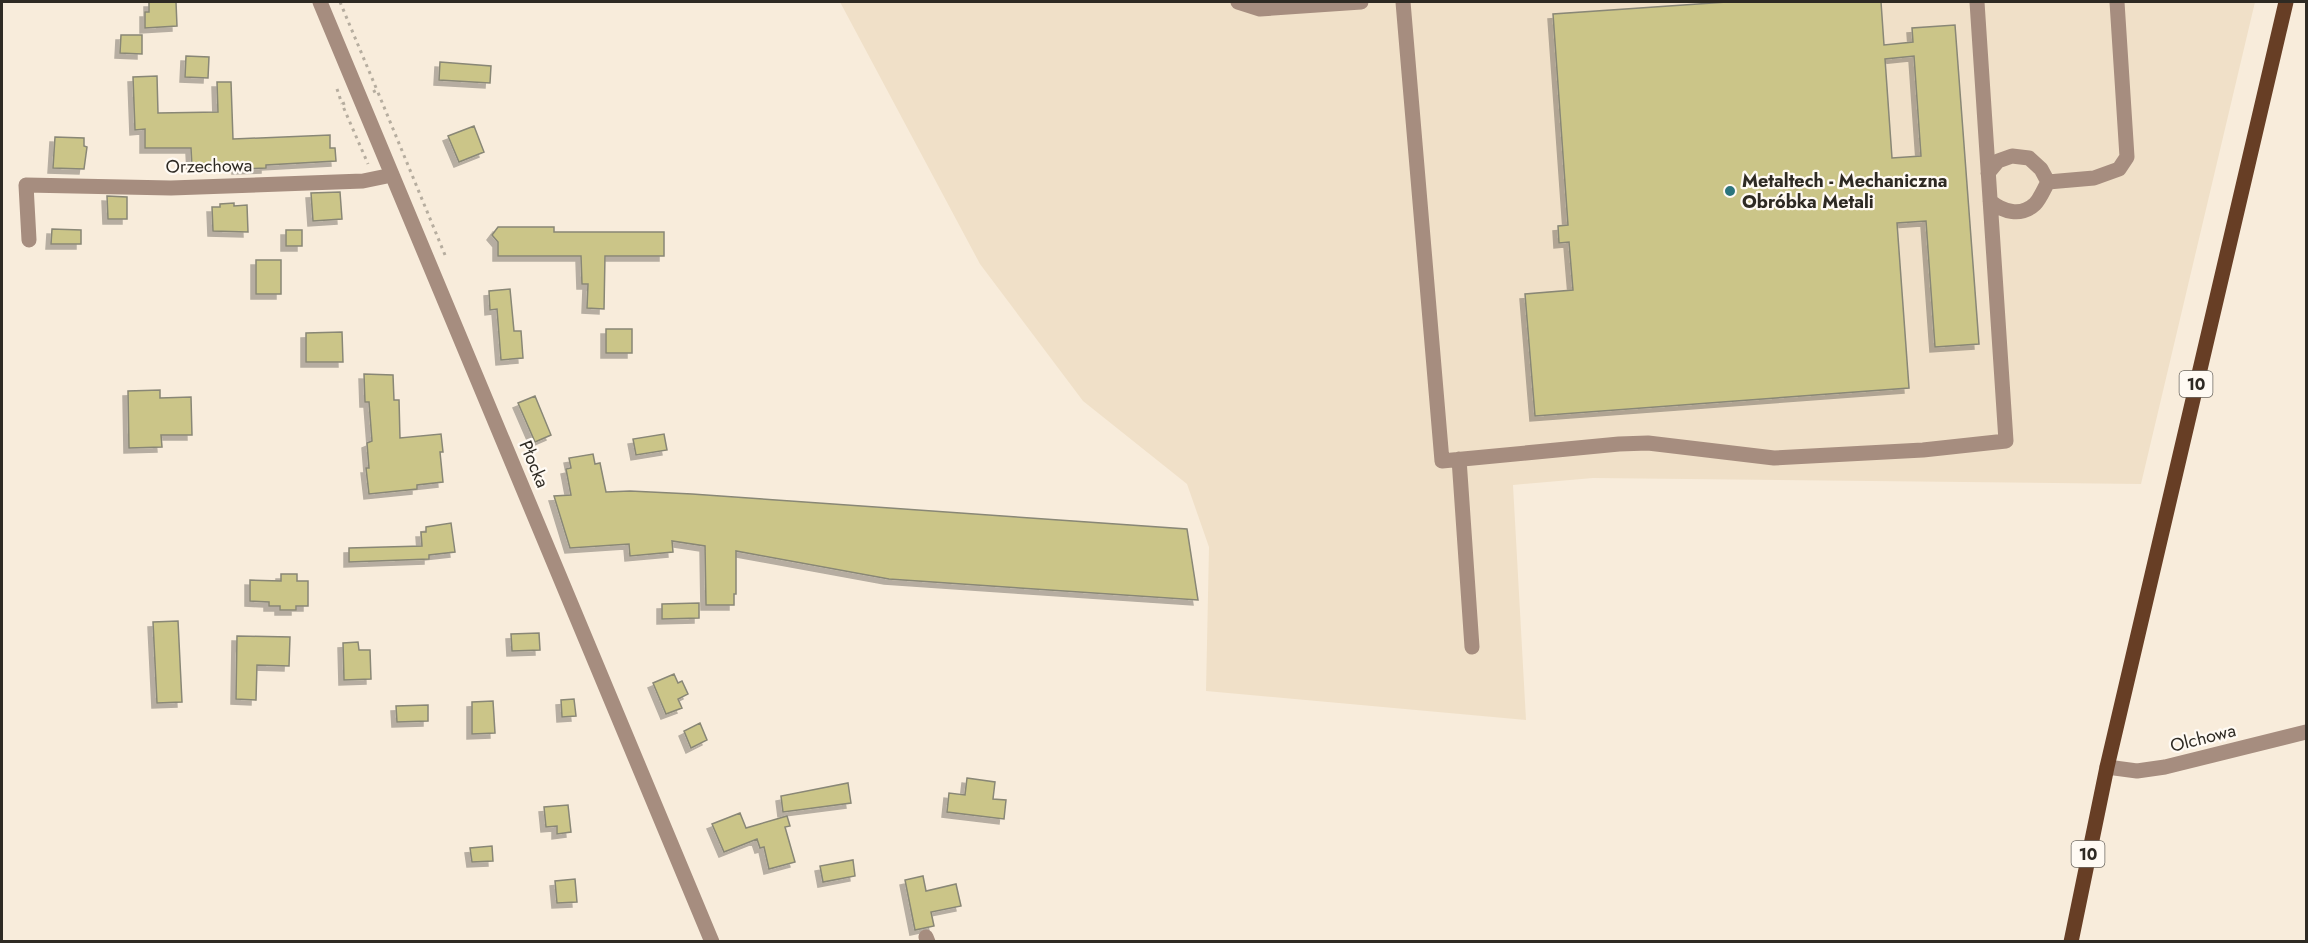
<svg xmlns="http://www.w3.org/2000/svg" width="2308" height="943" viewBox="0 0 2308 943" font-family="Jost,sans-serif">
<style>
.built{fill:#f0e0c8}
.building{fill:#cbc588;stroke:#898776;stroke-width:1.5;fill-rule:evenodd;filter:url(#shadow)}
.lines{fill:none;stroke-linecap:round;stroke-linejoin:round}
.path{stroke:#b6ad9f;stroke-width:3;stroke-dasharray:3 4.5;stroke-linecap:butt}
.minor{stroke:#a68d7f;stroke-width:15}
.major{stroke:#673e25;stroke-width:15}
.poi-dot{fill:#2b747d;stroke:#fffaf3;stroke-width:2}
.labels{text-anchor:middle;stroke-width:4.5;stroke-linejoin:round;paint-order:stroke}
.shield{fill:#fffaf3;stroke:#6d6861;stroke-width:1.5}
.shield-label{font-size:16px;font-weight:bold;fill:#2e2a23}
.street-label{font-size:18px;fill:#2e2a23;stroke:#fffaf3}
.poi-label{font-size:18px;font-weight:bold;fill:#2e2a23;stroke:#fffaf3;text-anchor:start}
</style>
<defs>
<filter id="shadow"><feDropShadow dx="-5" dy="5" stdDeviation="0" flood-color="#0004"/></filter>
</defs>
<rect width="100%" height="100%" fill="#f8ecdb"/>
<path class="built" d="M840,2H2255L2141,484L1593,478L1513,485L1526,720L1206,691L1209,547L1187,484L1083,401L980,264Z"/>
<path class="building" d="M149,2H176L177,26L145,28V12H149Z
M1727,2H1881L1884,45L1913,42L1912,28L1955,25L1979,344L1935,347L1926,221L1897,223L1909,388L1535,416L1525,294L1573,290L1569,242L1559,243L1558,226L1568,225L1553,14ZM1914,56L1921,156L1892,158L1885,59Z
M121,35H142V54L120,53Z
M186,56L209,57L208,78L185,77Z
M440,62L491,66L490,83L439,80Z
M157,76L158,113L218,112L217,82H231L233,139L330,135V148H335L336,161L266,165V168L237,169V166L192,167L191,148H145V129L135,130L133,77Z
M474,126L484,152L459,162L448,136Z
M55,137L84,138V146L87,147L84,169L53,168Z
M340,192L342,219L313,221L311,193Z
M107,196L127,197V219H108Z
M234,203V206L247,205L248,232L213,231L212,207H220V204Z
M498,227H554V232H664V256H605L604,309L587,308L588,284H582L581,256H498V242L492,235Z
M52,229L81,230V244H51Z
M286,230H302V246H286Z
M256,260H281V294H256Z
M510,289L514,331H521L523,358L501,360L497,309L490,310L489,291Z
M606,329H632V353H606Z
M342,332L343,362H306V333Z
M364,374L393,375L394,400H399L400,438L441,434L443,452H440L443,482L417,485V489L369,494L366,468H369L367,443L372,441L369,402H365Z
M160,390V398L191,397L192,435H161L162,447L129,448L128,391Z
M535,396L551,435L535,442L518,403Z
M664,434L667,450L636,455L633,439Z
M593,454L595,464L600,463L606,492L630,491L692,494L1187,529L1198,600L889,579L736,551V594H734V605H706L705,546L672,541L673,552L630,556L629,544L570,548L554,496L571,495L566,469L571,468L569,458Z
M451,523L455,552L429,555V559L349,562V548L422,546L421,532H426V527Z
M281,574H297V581H308V606H296V610H280V606H269V602L250,601V580L281,581Z
M699,603V618L662,619V604Z
M178,621L182,702L157,703L153,622Z
M539,633L540,650L512,651L511,634Z
M237,636L290,637L289,666L257,665L256,700L236,699Z
M358,642L359,650H370L371,679L344,680L343,643Z
M674,674L678,683L682,681L688,694L678,699L682,708L666,714L653,683Z
M574,699L576,716L562,717L561,700Z
M493,701L495,733L472,734V702Z
M428,705V721L397,722L396,706Z
M700,723L707,740L691,748L684,731Z
M967,778L995,782L993,799L1006,800L1004,819L947,812L949,793L965,795Z
M848,783L851,803L783,812L781,796Z
M568,805L571,832L557,834V826L546,827L544,807Z
M740,813L746,828L787,816L790,826L785,827L795,862L769,869L764,847L760,848L757,839L724,852L712,824Z
M492,846L493,861L472,862L470,848Z
M853,860L855,876L823,882L820,866Z
M923,876L926,891L956,884L961,906L931,912L934,926L915,930L905,880Z
M575,879L577,902L557,903L555,881Z"/>
<g class="lines">
<path class="path" d="M340,2L377,90
M337,89L342,104
M373,92L377,90L445,255
M345,103L342,104L368,164"/>
<path class="minor" d="M320,2L712,942
M1238,2L1260,9L1361,2
M1403,2L1442,461L1619,444L1648,443L1774,458L1923,450L2006,441L1977,2
M1988,173L1998,161L2012,156L2029,158L2041,169L2048,182L2094,178L2119,169L2127,157L2117,2
M1990,201C2003,212 2021,217 2035,204C2040,199 2044,189 2048,182
M29,240L26,185L171,188L363,181L392,175
M1459,459L1472,647
M2107,767L2137,771L2165,767L2306,732
M926,937L928,942"/>
<path class="major" d="M2071,942L2107,767L2286,2"/>
</g>
<circle class="poi-dot" cx="1730" cy="191" r="6"/>
<g class="labels">
<g class="shield">
<rect x="2179.5" y="371" width="33" height="26" rx="4.5"/>
<rect x="2071.5" y="841" width="33" height="26" rx="4.5"/>
</g>
<g class="shield-label">
<text x="2196" y="390">10</text>
<text x="2088" y="860">10</text>
</g>
<g class="street-label">
<text transform="translate(209 166) rotate(-1)" y="6">Orzechowa</text>
<text transform="translate(534 464) rotate(67)" y="6">Płocka</text>
<text transform="translate(2203 738) rotate(-14)" y="6">Olchowa</text>
</g>
<g class="poi-label">
<text x="1742" y="187">Metaltech - Mechaniczna<tspan x="1742" dy="21">Obróbka Metali</tspan></text>
</g>
</g>
<rect width="2308" height="943" fill="none" stroke="#2e2a23" stroke-width="6"/>
</svg>
